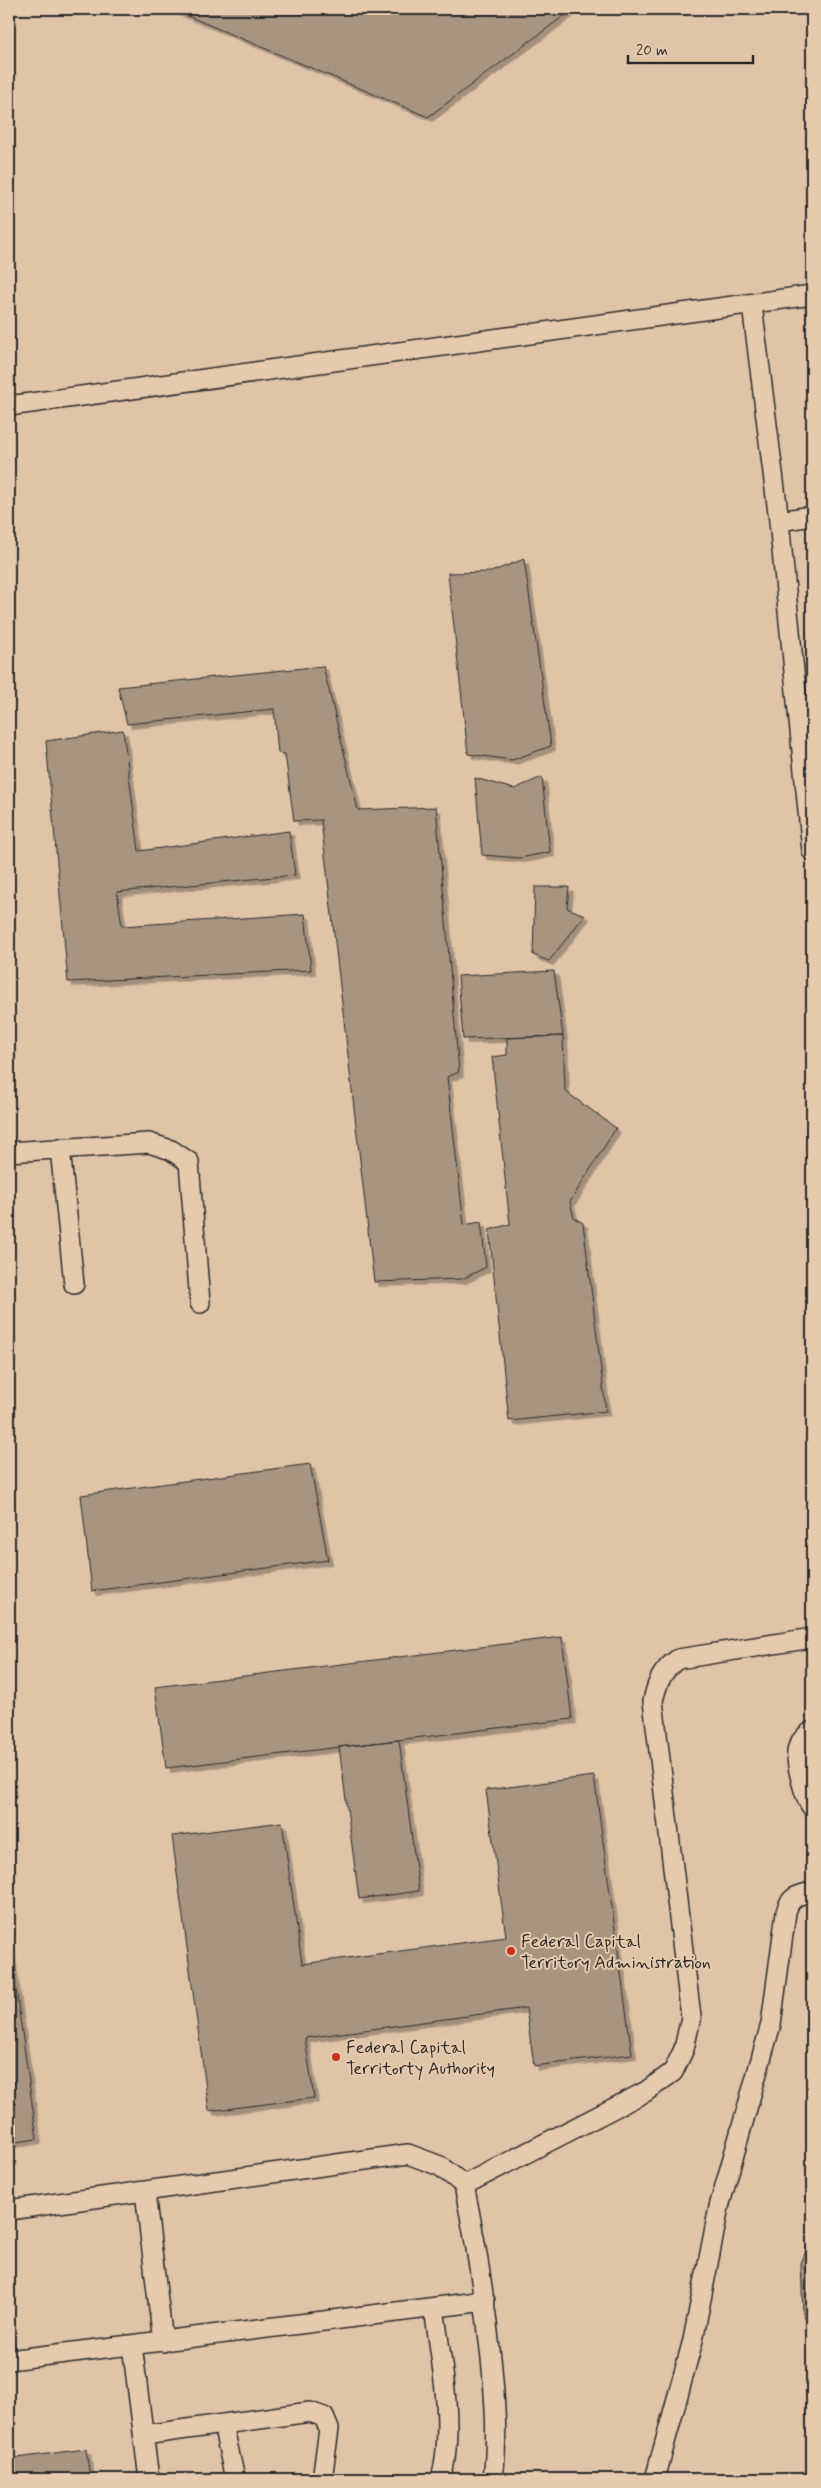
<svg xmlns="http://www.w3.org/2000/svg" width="821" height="2488" viewBox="0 0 821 2488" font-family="Mynerve,sans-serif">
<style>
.building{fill:#a79481;stroke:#2b2b2b;filter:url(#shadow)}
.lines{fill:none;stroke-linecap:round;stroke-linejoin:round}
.lane-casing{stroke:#2b2b2b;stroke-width:22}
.lane{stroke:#e6caad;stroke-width:19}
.poi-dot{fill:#c8321e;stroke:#e6caad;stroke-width:2}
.labels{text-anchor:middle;stroke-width:4;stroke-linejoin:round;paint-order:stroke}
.poi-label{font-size:18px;fill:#2b2b2b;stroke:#e6caad;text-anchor:start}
</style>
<defs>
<filter id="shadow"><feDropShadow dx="4.5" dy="4.5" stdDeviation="0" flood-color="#0004"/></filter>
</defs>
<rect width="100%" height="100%" fill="#dfc4a8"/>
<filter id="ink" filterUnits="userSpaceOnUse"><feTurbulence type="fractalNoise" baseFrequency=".02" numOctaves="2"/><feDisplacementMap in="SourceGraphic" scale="10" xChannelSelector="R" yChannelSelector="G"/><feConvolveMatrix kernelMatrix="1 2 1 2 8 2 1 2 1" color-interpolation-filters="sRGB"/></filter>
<g filter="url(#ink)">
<path class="building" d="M171,9H573L428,117Z
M524,559L551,746L512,760L468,754L448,573L491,572Z
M323,666L358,810L436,807L459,1072L447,1077L464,1225L481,1222L486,1267L462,1279L374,1282L321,820L294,821L285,754L278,753L274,709L127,724L118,687Z
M123,730L139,851L289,831L295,875L117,892L122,926L305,914L311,970L68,982L46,741Z
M542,777L550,852L520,858L482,855L475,778L514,789Z
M535,887H569L567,908L585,915L549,961L533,955Z
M554,971L563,1036L463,1039L458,976Z
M563,1036L565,1091L616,1128L570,1202L574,1218L583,1223L606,1411L509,1421L489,1230L510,1224L492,1057L507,1055V1038Z
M310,1464L328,1560L92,1591L81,1495Z
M562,1637L572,1719L166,1768L155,1687Z
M399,1740L419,1891L359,1899L339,1747Z
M594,1776L632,2054L534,2066L526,2008L305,2038L314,2098L209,2111L172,1836L282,1822L302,1964L506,1937L486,1790Z
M9,1940L37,2139L9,2143Z
M812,2236V2332L803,2313L801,2263Z
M86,2449L90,2479H9V2459Z"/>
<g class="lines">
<g class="lane-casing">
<path id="lane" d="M752,305L779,521L812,851
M9,406L812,295
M779,521L812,516
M60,1148L74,1284
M9,1152L149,1143L171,1150L189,1162L200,1303
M812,1731C805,1736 797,1744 797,1753C796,1765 805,1799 812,1807
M464,2185L645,2092L673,2072L684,2049L691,2017L653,1701C657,1683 662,1670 678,1659L812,1638
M145,2192L163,2342
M9,2210L408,2154L440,2166L464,2185C476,2243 485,2300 491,2358C495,2399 498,2438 493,2479
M434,2308C441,2360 455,2428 441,2479
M132,2345L149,2479
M9,2360L485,2301
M223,2424L235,2479
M144,2435L310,2412L324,2417L329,2429L322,2479
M655,2479L693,2340L719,2207L771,2024L786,1912C790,1897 797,1895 812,1892"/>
</g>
<use href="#lane" class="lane"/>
</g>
</g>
<g class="poi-dot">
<circle cx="511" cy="1951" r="5"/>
<circle cx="336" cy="2057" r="5"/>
</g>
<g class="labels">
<g class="poi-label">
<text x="521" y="1947">Federal Capital<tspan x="521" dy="21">Territory Administration</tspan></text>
<text x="346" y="2053">Federal Capital<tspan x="346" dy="21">Territorty Authority</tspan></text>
</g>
</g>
<rect width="821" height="2488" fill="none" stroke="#e6caad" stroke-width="30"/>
<rect x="15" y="15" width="791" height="2458" fill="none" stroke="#2b2b2b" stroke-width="2" filter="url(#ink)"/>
<path d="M628 55v8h125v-8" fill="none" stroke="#2b2b2b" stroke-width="2.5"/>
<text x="636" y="55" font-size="15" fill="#2b2b2b" stroke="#e6caad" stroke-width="4" paint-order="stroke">20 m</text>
</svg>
